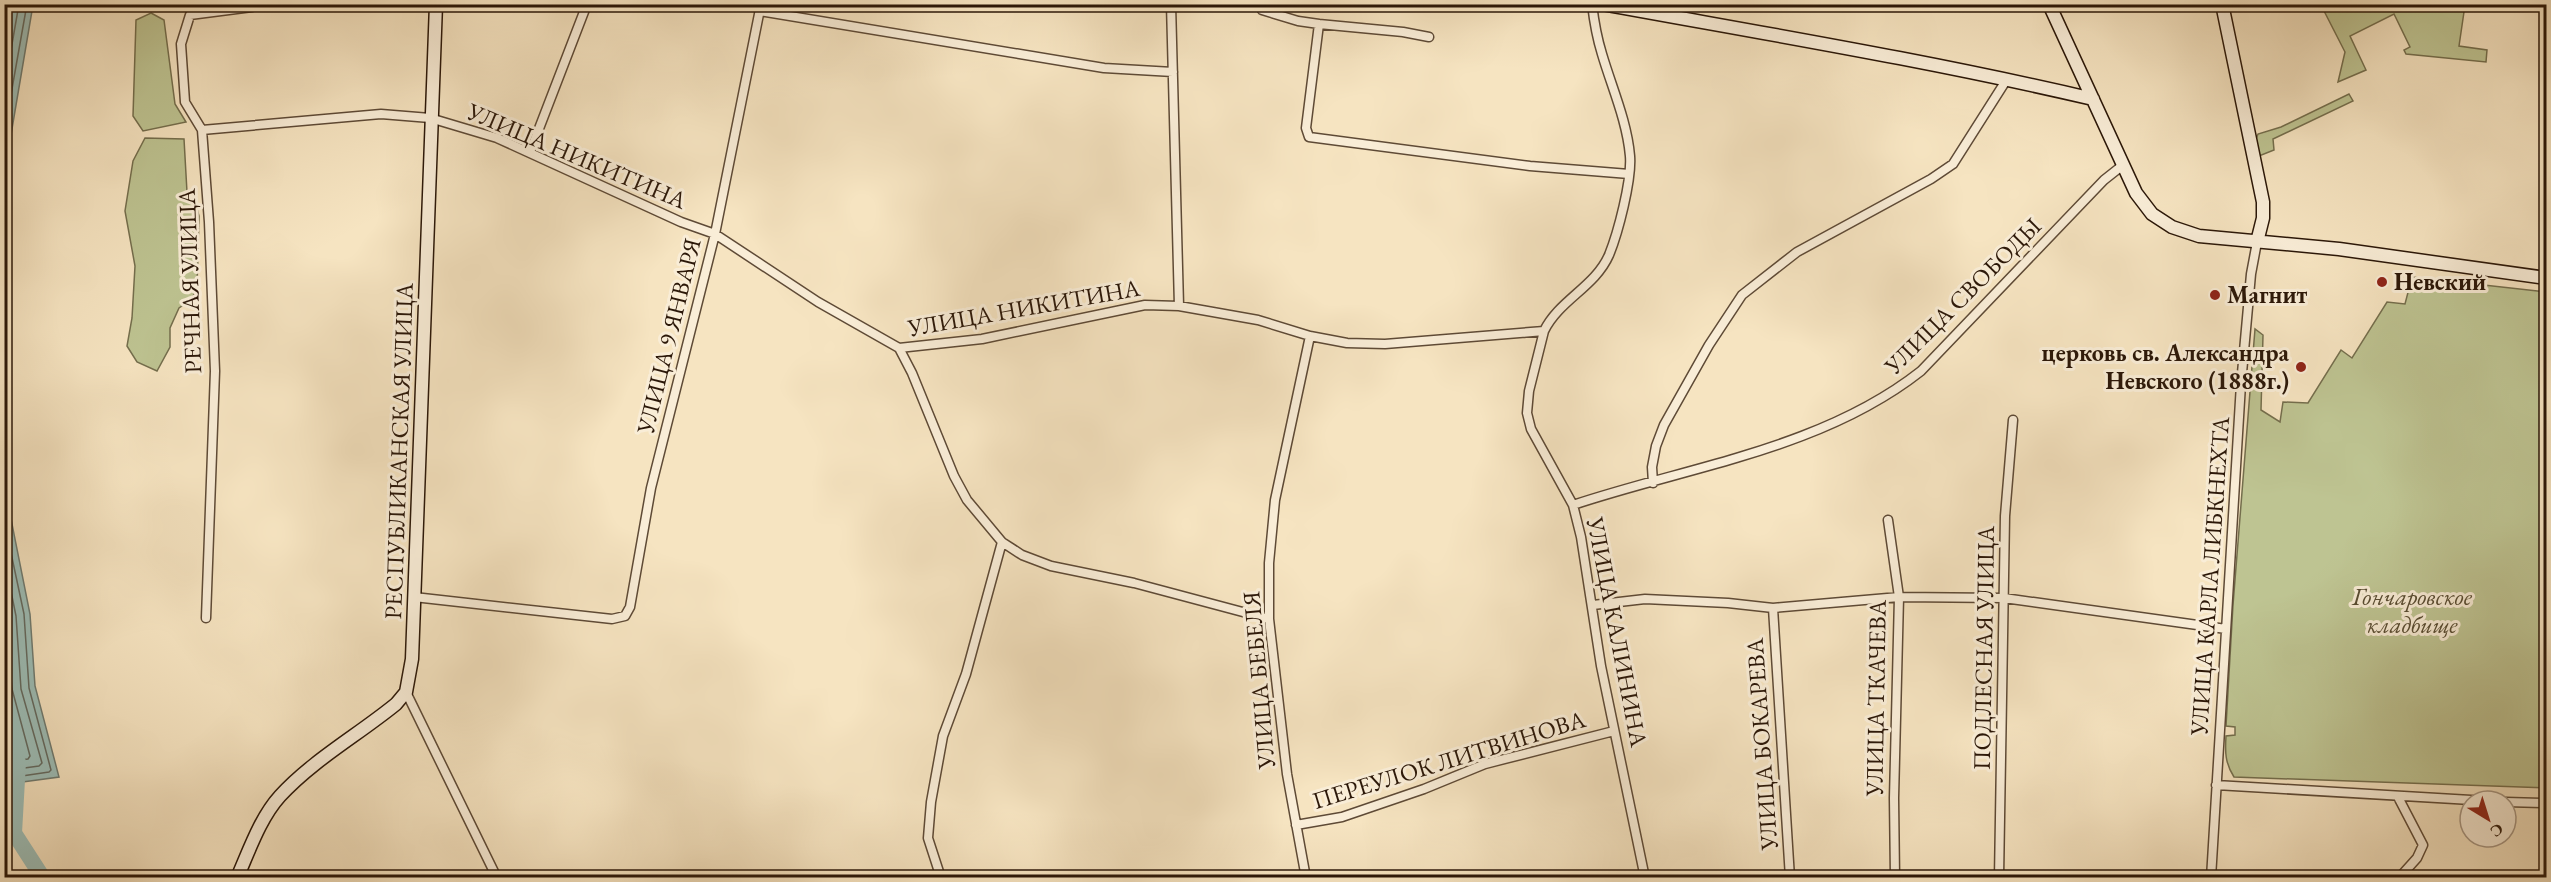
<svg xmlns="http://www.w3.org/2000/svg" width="2551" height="882" viewBox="0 0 2551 882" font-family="'EB Garamond',serif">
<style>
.green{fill:#bec492;stroke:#746e4d;stroke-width:1.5}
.water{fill:#9dbeb7;stroke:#6f7b71;stroke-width:1.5}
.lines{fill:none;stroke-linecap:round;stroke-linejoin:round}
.shore{stroke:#646a60;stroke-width:1.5}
.river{stroke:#9dbeb7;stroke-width:16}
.street-casing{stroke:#5e4a36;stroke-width:11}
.secondary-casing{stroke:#2b1708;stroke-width:15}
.street{stroke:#f9edd7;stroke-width:8}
.secondary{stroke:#f9edd7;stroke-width:12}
.poi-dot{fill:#8f2418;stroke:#f9edd7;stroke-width:2}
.labels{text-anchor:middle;stroke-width:6;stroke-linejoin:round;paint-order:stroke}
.street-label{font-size:24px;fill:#2b1708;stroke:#f9edd7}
.poi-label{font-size:24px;font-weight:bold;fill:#2b1708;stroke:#f9edd7;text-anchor:start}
.park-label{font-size:24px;font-style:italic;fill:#574b31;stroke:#f9edd7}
</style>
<rect width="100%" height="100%" fill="#f6e4c1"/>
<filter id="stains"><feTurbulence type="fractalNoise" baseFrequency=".00333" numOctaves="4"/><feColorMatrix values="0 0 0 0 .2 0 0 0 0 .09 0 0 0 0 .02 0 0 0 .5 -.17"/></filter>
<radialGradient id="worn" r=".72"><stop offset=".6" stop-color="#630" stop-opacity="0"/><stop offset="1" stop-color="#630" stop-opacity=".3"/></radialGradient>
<path class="green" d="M2321,5H2465L2459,46L2487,50L2486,62L2406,54L2404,50L2410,47L2394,14L2350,36L2366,70L2338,82L2345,52Z
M151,13L164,20L175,104L186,122L143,131L133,116L136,20Z
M2349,94L2353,101L2273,139L2274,150L2259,156L2256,139L2258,134L2281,127Z
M145,138L184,139L187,192L195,200L199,216L197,288L191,300L179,308L170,328V347L157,371L137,362L127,346L132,318L135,266L125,211L133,161Z
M2412,277L2546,292V788L2234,777C2225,763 2225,752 2226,736L2235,735V727L2226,726L2233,605L2255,329L2263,335L2261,410L2280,422L2283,402L2308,403L2341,350L2352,358L2387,302L2405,304Z"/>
<path class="water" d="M5,4L33,5L5,170L4,5Z
M5,489L30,614L35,686L59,777L8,784L4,764Z"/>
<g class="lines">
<path class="shore" d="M4,90L19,4
M4,134L27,4
M4,520L24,614L29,688L51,770L49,772L15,777L4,773
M4,557L16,616L21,689L42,763L39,766L17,769L4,765
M4,603L12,689L30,756L28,759L20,760L4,756"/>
<path class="river" d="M18,762L14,833L43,878"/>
<g class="street-casing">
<path id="street" d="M1171,4L1179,306
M1262,10L1298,21L1319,24
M760,11L1104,68L1173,72
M1429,37L1403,32L1319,24L1306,128L1309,137L1530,166L1629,174
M202,130L381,114L430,118L497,138L681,222L715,234L818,302L899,348L982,339L1145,305L1179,306L1258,320L1310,336L1347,343L1385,344L1544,331C1559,300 1595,287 1609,255C1618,233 1632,180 1630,156C1627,121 1612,88 1602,54C1597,38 1594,21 1592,4
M530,152L587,4
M1544,331L1529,391L1527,413L1531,429L1573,505L1581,537L1601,666L1645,878
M899,348L912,373L954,476L967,500L1002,542L1022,555L1051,566L1134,583L1269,619
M1653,483L1652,467L1656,446L1664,425L1709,345L1742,295L1797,252L1931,179L1953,164L2007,79
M1573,505C1690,466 1822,449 1921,371L2104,180L2123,165
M1888,520L1899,597L1894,798L1895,878
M414,597L612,619L625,616L630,607L651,488L715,234L761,4
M1593,605L1645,599L1728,603L1773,608L1899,597L2004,598L2226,629
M1773,608L1790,878
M206,618L215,371L209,222L202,130L185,102L181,44L190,15L252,7V4
M406,692L497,878
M2216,785L2488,801
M2398,797L2423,845L2417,858L2399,878
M2506,802L2546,803
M1296,825L1342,817L1424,789L1485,764L1614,731
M941,878L928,838L931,802L943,736L966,674L1002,542
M1306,878L1287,774L1269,619V563L1275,500L1310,336
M1999,878L2005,516L2013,420
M2211,878L2241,384L2251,274L2257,242"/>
</g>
<g class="secondary-casing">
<path id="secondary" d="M1603,4C1767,34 1931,61 2093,99
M2049,4L2136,193L2152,214L2172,227L2199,236L2339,249L2546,278
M2222,4L2263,202V218L2257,242
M237,878C249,851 260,818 280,796C313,760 358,735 396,704L406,692L412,659L436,4"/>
</g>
<use href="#street" class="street"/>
<use href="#secondary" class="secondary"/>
</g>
<g class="poi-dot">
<circle cx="2382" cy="282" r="6"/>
<circle cx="2215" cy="295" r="6"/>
<circle cx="2301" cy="367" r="6"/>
</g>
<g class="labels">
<g class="street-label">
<text transform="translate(577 156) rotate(23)" y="8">УЛИЦА НИКИТИНА</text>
<text transform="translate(190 281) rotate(-92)" y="8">РЕЧНАЯ УЛИЦА</text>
<text transform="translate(1963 296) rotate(-45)" y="8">УЛИЦА СВОБОДЫ</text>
<text transform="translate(1024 308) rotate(-10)" y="8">УЛИЦА НИКИТИНА</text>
<text transform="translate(669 336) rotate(-76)" y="8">УЛИЦА 9 ЯНВАРЯ</text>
<text transform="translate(399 451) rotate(-88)" y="8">РЕСПУБЛИКАНСКАЯ УЛИЦА</text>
<text transform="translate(2210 576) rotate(-86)" y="8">УЛИЦА КАРЛА ЛИБКНЕХТА</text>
<text transform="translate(1617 632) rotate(79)" y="8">УЛИЦА КАЛИНИНА</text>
<text transform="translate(1984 648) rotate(-89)" y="8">ПОДЛЕСНАЯ УЛИЦА</text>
<text transform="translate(1259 680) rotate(-95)" y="8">УЛИЦА БЕБЕЛЯ</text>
<text transform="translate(1876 698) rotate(-89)" y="8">УЛИЦА ТКАЧЕВА</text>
<text transform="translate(1762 744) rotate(-94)" y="8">УЛИЦА БОКАРЕВА</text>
<text transform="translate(1449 760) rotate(-17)" y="8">ПЕРЕУЛОК ЛИТВИНОВА</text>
</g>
<g class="poi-label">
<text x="2394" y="290">Невский</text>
<text x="2227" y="303">Магнит</text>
<text x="2289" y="361" text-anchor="end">церковь св. Александра<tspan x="2289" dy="28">Невского (1888г.)</tspan></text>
</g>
<g class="park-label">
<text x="2412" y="605">Гончаровское<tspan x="2412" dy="28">кладбище</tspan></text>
</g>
</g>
<rect width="2551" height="882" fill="none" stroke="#f6e4c1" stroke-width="24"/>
<rect x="6" y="6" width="2539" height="870" fill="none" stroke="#2b1708" stroke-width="3"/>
<rect x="12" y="12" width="2527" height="858" fill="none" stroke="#2b1708" stroke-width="1.5"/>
<g transform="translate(2488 819) rotate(142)"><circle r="28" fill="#f9edd7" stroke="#a79784" stroke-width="1.5"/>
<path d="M0-4.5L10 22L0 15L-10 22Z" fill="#8f2418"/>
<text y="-9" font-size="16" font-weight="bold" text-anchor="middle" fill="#2b1708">С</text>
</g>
<rect width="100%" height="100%" filter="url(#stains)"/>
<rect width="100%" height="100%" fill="url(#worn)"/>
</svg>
